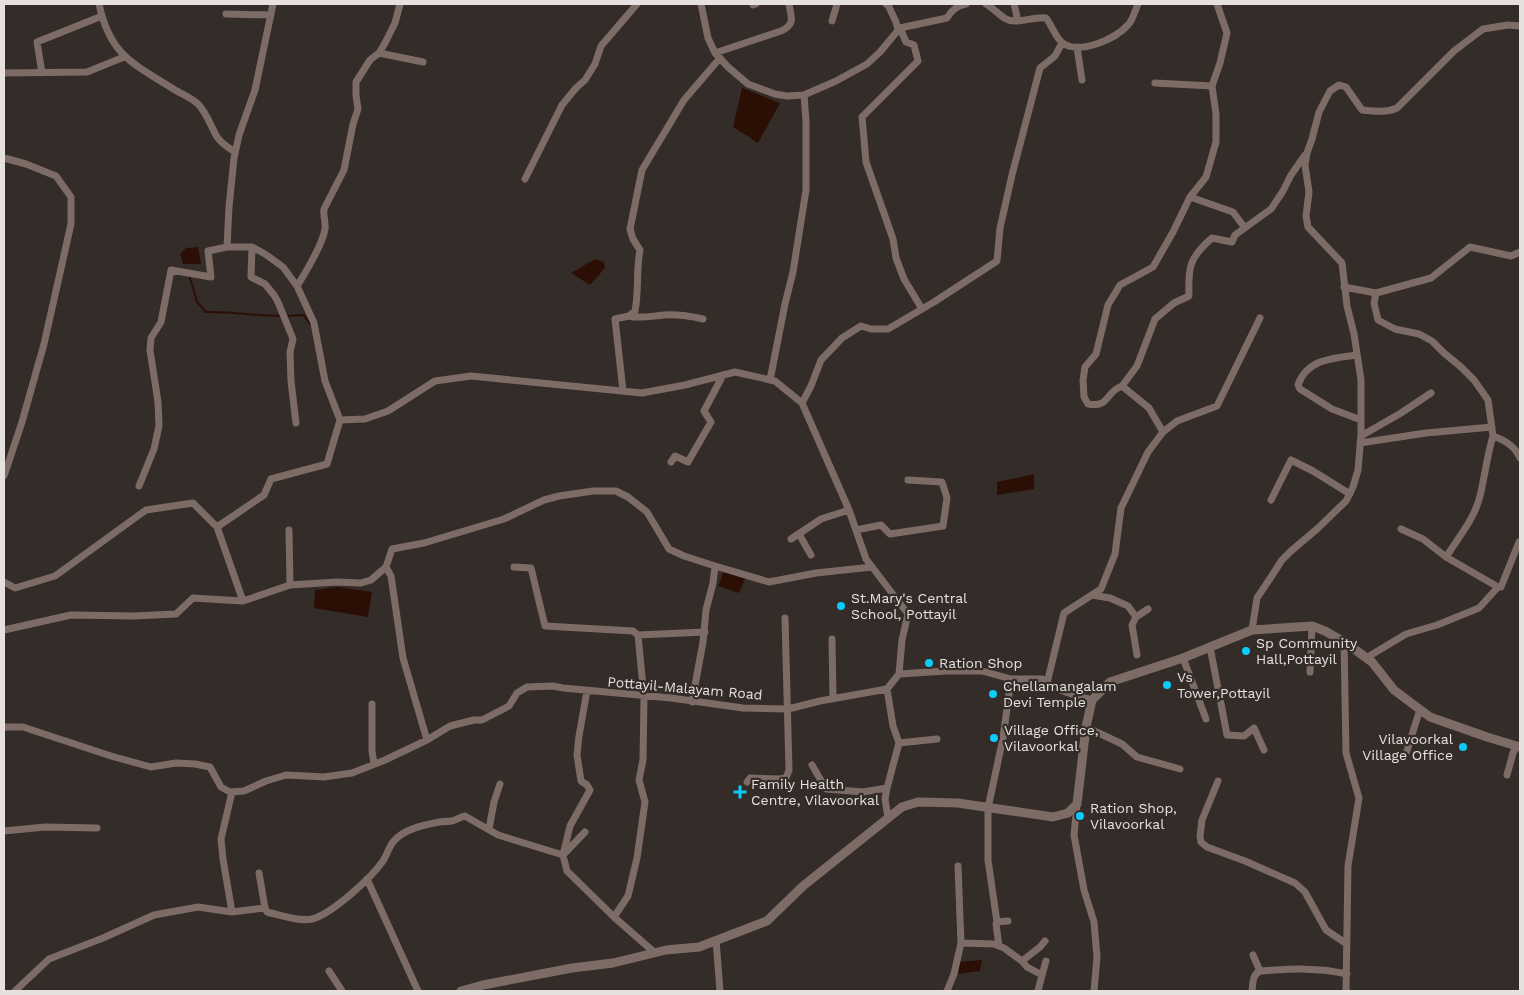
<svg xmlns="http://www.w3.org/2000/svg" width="1524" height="995" viewBox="0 0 1524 995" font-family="'Work Sans',sans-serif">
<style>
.water{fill:#2c0f04}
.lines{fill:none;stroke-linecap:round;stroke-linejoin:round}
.stream{stroke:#2c0f04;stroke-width:2}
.minor{stroke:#7d6c66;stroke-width:7}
.tertiary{stroke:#7d6c66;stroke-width:9}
.poi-dot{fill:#0ccafa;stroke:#332c29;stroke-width:2}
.labels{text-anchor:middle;stroke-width:4.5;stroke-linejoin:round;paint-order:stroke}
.poi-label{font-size:14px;fill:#e6e1df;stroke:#332c29;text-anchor:start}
.street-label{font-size:14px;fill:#e6e1df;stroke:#332c29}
</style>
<rect width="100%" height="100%" fill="#332c29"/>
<path class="water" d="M742,88L780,103L758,143L733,127Z
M198,247L201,264H183L180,254L186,248Z
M595,259L604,262L605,267L599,275L590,285L571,273Z
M1034,474V489L997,495V482Z
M724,571L745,579L739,593L718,586Z
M338,587L372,592L368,617L314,608L315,590Z
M982,960L980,971L958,974V962Z"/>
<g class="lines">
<path class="stream" d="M189,274L197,302L206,312C231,311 256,316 281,316
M286,316L304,315L310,324"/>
<path class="minor" d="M99,4C110,56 134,64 175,90C182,94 192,98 198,104C207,113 211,127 217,137C222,144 229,148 235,152
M273,4L255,90L239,135L234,158L229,207L227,247H252L265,254L283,267L297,286L314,323L325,381L340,420L365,419L388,411L435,381L471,376L642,393L685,385L735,372L775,381L802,403
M701,4L708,38L715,53L728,67L748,84L775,94L787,96L804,95
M886,4L888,5L896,22L898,30
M986,4C993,8 999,15 1006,19C1016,25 1034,16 1046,18C1052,25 1056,40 1064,44C1082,54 1115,39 1128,25C1133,20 1135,10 1138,4
M1014,4L1018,21
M753,5L756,4
M226,14L271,15
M832,21L837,4
M900,28L906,42L914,45L918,61L862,117L866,162L893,239L896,258L904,279L922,309
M1077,47L1082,80
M379,53L423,62
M715,53L781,31C796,24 791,17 789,4
M4,73L87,72L124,57
M42,73L37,42L102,16
M1155,83L1212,86
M4,158L26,164L56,176L71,197V224L44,344L22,422L4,476
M525,179L562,105L576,88L585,80L595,64L601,46L637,4
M1190,197L1233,212L1245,228
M252,247L251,277L265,284L274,295L278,302L293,339L290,352L291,381L296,423
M297,286C305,274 323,243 325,229C326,222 323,217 324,209L344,170L353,124L358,109L356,95V82L370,60L379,53L385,43L395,23L400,4
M1344,287L1376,293L1374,303L1378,320L1395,329L1419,334L1432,341L1444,353L1461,367L1474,380L1488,400L1493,436C1505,440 1515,446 1520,458
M1376,293L1431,278L1470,247L1511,256L1520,252
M629,316C642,319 651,316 664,315C678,314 690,316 703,319
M1357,355C1333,358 1307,359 1298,385L1300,389L1332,409L1361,420
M770,380L785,304L793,272L806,190V121L804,95L836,81L867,64L880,52L900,28L947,18C951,11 958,5 966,4
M1122,386C1105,392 1110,408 1088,404L1084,397L1083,380L1085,367L1096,354L1108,305L1120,285L1153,267L1173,232L1190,197L1206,177L1216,142V114L1212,86L1220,63L1227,33L1217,4
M623,391L615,319L629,316L635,311C639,291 636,271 640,250L633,239L630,229L642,170L684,100L720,58
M1163,432L1177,421L1217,406L1260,318
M1361,436L1401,413L1431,393
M1493,436C1487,455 1485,476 1480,496C1475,518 1458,538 1446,557L1498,587H1501L1519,542
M1360,443L1426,433L1492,427
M671,462L675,456L688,462L711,422L704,411L723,375
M139,486L154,449L159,426L158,402L150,350L151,338L161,322L171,270L211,277L208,251L227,247
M1271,500L1291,460L1313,471L1350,494
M217,527L264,495L271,479L327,464L340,420
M1401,529L1423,539L1446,557
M856,530L881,525L890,534L943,526L947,498L942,482L908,480
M799,534L811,555
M791,539L821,519L849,510
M715,566L769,582L816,573L872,567
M386,567L391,576L403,658L427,740
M514,567L531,568L545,626L633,631L638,635L705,632
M4,582L15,588L55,576L146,510L193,503L217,527L243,601
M290,585L337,582L361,583L371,580L386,567L392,549L424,543L504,519L544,500L559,496L593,491H616L628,497L647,512L669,549L684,556L715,566L713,583L706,610L703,642L692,702
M1092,595L1110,598L1128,606L1136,617
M4,630L71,615L133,616L176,614L193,598L243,601L290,585L289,530
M1252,630L1257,598L1271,577L1282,560L1291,551L1317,529L1346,501L1353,487L1358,470L1361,435V380L1354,334L1347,306L1342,263L1308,227L1306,216L1309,192L1305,165L1307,153L1312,139L1319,112L1330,91L1339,85L1346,87L1362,110C1374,111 1386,113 1397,108L1454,51L1483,29L1508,25L1520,26
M638,635L644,697L643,760L639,780L645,802L637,858L628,896L614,917L655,953
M832,639L833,699
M1344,641L1346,753L1359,798L1348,866L1346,991
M1210,647L1227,735L1244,736L1254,728L1264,750
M1137,655L1132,625L1136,617L1148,609
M1183,658L1206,719
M1366,658L1406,634L1437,625L1479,608L1498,587
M1310,672L1312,626
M899,674L902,640L908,614L866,559L849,510L802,403L811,386L821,360L842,338L861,326L871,329H888L934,302L997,261L1000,228L1012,175L1040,68L1055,56L1062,43
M1047,683L1064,613L1101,589L1115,554L1121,508L1148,452L1163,432L1149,408L1122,386L1137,366L1155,319L1174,303L1189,296C1188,267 1189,258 1212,238L1232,242L1235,235L1271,209L1283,191L1291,175L1305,155
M887,689L893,726L899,743
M587,691L579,736L577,755L581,781L587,785L590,790L570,826L563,855L567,871L614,917
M372,704V751L374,764
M4,727H23L111,756L151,767L176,763L195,764L210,767L221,787L230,792L244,791L266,781L286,775L324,777L352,773L385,760L427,740L450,726L474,720H482L509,706L517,693L527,687L553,686L563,688L671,698L743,708L788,709L820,701L887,689L899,674L946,671H982L1011,679H1042C1056,691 1075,695 1092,700
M1086,727L1122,744L1137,757L1180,769
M1407,751L1420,709
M812,765L826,789L863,792L887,788
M1507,775L1513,753L1517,746
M1218,781L1202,820L1200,836L1201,842L1207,847L1245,861L1295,883L1305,892L1326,930L1347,944
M747,782L750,778L779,779L786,778L789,770L785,618
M1077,804L1074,835L1084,890L1094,922L1097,957L1094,991
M888,818L885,799L887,788L899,743L937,739
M489,829L494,802L500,784
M4,831L45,827L97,828
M958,866L961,943L994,944L1004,948L1022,961L1027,967L1042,975L1038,991
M259,873L265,908L267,912C280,915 300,922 312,919C332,914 371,878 383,861C387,855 389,846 394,841C404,829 424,825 439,822C443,821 447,822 451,821C456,821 459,817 465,816L498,835L563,855L585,832
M367,879L418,991
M232,912L223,859L221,839L232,792
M997,922L988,860V808L1003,738L1011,679
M716,940L720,991
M999,946L996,924L997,922L1008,921
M1253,955L1260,971
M1022,961L1040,947L1045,941
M329,971L342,991
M1042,975L1046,961
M15,991L49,959L103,938L154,915L198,907L232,912L265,908
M947,991L954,974L961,943
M1252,991C1253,983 1252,975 1260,971C1290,969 1318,967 1347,974"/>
<path class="tertiary" d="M461,991L483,985L572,968L613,963L666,950L699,947L767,921L803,886L902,807L918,802L958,803L1053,817L1068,813L1077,804L1086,727L1092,700L1110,682L1183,658L1252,630L1312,626L1325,631L1346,643L1372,662L1394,690L1430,717L1487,737L1520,747"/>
</g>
<g class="poi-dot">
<circle cx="841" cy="606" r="5"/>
<circle cx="1246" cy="651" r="5"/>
<circle cx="929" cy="663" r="5"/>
<circle cx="1167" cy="685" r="5"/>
<circle cx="993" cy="694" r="5"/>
<circle cx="994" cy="738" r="5"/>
<circle cx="1463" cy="747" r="5"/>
<path d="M737.5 784.5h5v5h5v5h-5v5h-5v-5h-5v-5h5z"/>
<circle cx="1080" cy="816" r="5"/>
</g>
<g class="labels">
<g class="poi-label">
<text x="851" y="603">St.Mary's Central<tspan x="851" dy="16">School, Pottayil</tspan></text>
<text x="1256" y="648">Sp Community<tspan x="1256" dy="16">Hall,Pottayil</tspan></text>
<text x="939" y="668">Ration Shop</text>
<text x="1177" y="682">Vs<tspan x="1177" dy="16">Tower,Pottayil</tspan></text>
<text x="1003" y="691">Chellamangalam<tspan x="1003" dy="16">Devi Temple</tspan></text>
<text x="1004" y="735">Village Office,<tspan x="1004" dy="16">Vilavoorkal</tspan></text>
<text x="1453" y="744" text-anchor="end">Vilavoorkal<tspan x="1453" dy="16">Village Office</tspan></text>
<text x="751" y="789">Family Health<tspan x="751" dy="16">Centre, Vilavoorkal</tspan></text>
<text x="1090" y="813">Ration Shop,<tspan x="1090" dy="16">Vilavoorkal</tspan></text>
</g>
<g class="street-label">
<text transform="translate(685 688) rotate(5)" y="5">Pottayil-Malayam Road</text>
</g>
</g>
<rect width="1524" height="995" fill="none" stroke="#e6e1df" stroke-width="10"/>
</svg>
